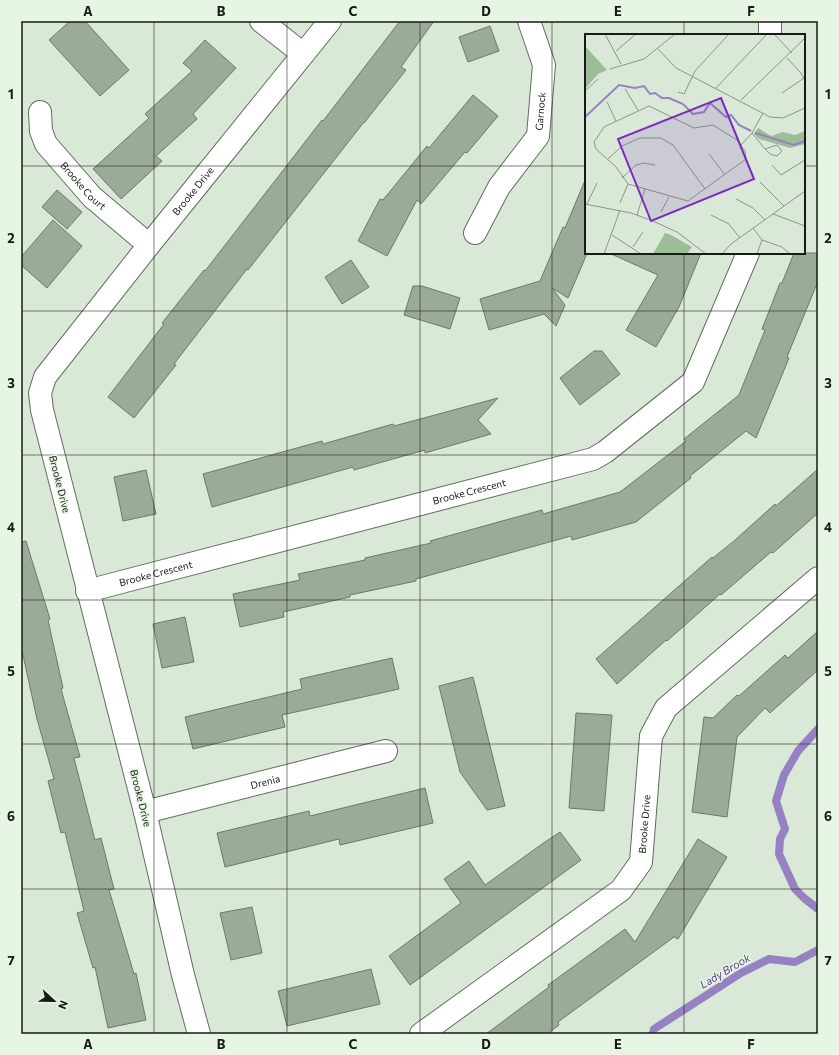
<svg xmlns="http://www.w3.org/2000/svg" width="839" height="1055" viewBox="0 0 839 1055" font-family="Commissioner,sans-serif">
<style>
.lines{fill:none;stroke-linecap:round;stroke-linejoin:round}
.stream{stroke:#9681c3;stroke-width:8}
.building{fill:#9caa99;stroke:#6d7a6b}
.minor-casing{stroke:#616e5f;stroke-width:24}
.minor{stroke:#fff;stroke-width:22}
.grid{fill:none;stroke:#161b15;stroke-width:1;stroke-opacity:0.55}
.labels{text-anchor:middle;stroke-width:3;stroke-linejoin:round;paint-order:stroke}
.street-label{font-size:10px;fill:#161b15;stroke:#e7f6e4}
.water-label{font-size:11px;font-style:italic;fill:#5a3c8c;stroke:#e7f6e4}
.inset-river{fill:none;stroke:#9681c3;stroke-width:2}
.inset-road{fill:none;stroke:#8c9689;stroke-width:1}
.view{fill:#7b2cbf;fill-opacity:0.15;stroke:#7b2cbf;stroke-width:2}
.inset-edge{fill:none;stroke:#161b15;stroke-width:2}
.neatline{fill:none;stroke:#161b15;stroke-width:1.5}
.grid-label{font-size:13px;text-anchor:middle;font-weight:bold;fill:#161b15}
</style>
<rect width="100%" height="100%" fill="#dae8d7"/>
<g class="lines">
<path class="stream" d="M818,729L798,751L784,775L776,801L785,829L780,839L779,854L795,889L804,898L818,909
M653,1034L654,1029L741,973L769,959L795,962L818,950"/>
</g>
<path class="building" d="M70,21H85L129,70L100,96L49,40Z
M400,21H434L401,67L406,70L364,123V122L248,270L247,269L174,364L176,365L134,418L108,397L164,324L162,323L204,270L205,271L281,173L322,120L323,121Z
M490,26L499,51L468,62L459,37Z
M205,40L236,68L193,114L197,119L156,156L162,161L121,199L93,169L149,118L145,114L192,71L183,63Z
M473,95L498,116L467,153L465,152L421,204L417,200L387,256L358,241L380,199L383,200L427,146L429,148Z
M586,178V256L568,298L552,288L565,305L556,326L544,314L489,330L480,299L540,281L563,227L565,228Z
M57,190L82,212L67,229L42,207Z
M53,220L82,246L47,288L21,265V257Z
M609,253H701L679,307L656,347L626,330L658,275Z
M794,253H818V281L787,357L789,358L756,438L746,431L690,476L691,478L636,522L572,540L571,536L416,579V581L350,595V597L283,612L284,617L240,627L233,594L300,580L298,574L365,560V558L431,543L430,541L542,510L543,514L620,492L686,441L684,439L739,395L765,330L762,329L780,283H782Z
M351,260L369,287L342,304L325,277Z
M413,286H422L460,298L450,329L404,315Z
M594,351H602L620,374L580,405L560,378Z
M498,398L478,420L491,434L425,453V450L354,470L353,467L212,507L203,474L322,441L323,444L393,424L394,426Z
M818,469V513L773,553L771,552L721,595L720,594L667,641L666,640L617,684L596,659L712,557L713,558L734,541L775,504L776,506Z
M146,470L156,514L123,521L114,477Z
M26,541L50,619L48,620L63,688L61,689L80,757L74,758L95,840L101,838L114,889L109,890L134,974L136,973L146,1020L108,1028L95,967L93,968L77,913L84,911L65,832L61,833L48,781L54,779L37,719L21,646V542Z
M185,617L194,662L162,668L153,624Z
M818,631V670L770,713L765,708L737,737L727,817L692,812L704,717L713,718L737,695L739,696L785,655L788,658Z
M392,658L399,689L282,715L285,727L193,749L185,717L302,689L300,679Z
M473,677L505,806L487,810L460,772L439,686Z
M576,713L612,715L604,811L569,808Z
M425,788L433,823L340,845L339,839L225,867L217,833L309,811L310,816Z
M560,832L581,860L410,985L389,956L461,903L444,879L469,861L485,885L542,844Z
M698,839L727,857L678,939L674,937L558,1022L559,1025L547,1034H486L549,987L548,985L625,929L635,942Z
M252,907L262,953L231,960L220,913Z
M371,969L380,1004L287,1026L278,991Z"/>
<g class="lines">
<g class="minor-casing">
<g id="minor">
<path d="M261,21L303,54"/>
<path d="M770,21V35"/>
<path id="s1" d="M40,112L41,131L46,144L92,197L149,245"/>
<path id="s2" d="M475,233L499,187L538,136L544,65L529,21"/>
<path id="s3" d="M87,591L593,459L605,452L693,382L748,253"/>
<path id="s4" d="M145,812L386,751"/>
<path id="s5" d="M199,1034L183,975L145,812L42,410L40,393L45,377L149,245L330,21"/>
<path id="s6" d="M421,1034L621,890L641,862L651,736L666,708L818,578"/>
</g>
</g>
<use href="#minor" class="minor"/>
</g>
<path class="grid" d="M154,21V1034M287,21V1034M420,21V1034M552,21V1034M684,21V35M21,166H586M804,166H818M684,253V1034M21,311H818M21,455H818M21,600H818M21,744H818M21,889H818"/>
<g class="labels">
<g class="street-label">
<text dy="4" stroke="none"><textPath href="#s2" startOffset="141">Garnock</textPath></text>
<text dy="4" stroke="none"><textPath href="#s1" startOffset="89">Brooke Court</textPath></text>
<text dy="4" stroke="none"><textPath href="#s5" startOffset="915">Brooke Drive</textPath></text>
<text transform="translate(60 484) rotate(76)" y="4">Brooke Drive</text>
<text dy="4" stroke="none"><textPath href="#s3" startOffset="395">Brooke Crescent</textPath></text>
<text dy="4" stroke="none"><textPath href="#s3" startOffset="71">Brooke Crescent</textPath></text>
<text dy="4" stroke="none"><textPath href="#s4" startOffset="124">Drenia</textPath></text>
<text transform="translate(141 798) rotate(76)" y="4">Brooke Drive</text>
<text dy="4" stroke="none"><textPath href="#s6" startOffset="319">Brooke Drive</textPath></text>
</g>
<g class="water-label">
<text transform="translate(725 971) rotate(-31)" y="4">Lady Brook</text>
</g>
</g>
<g transform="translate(585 34)">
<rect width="220" height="220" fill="#dae8d7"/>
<path d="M0,12L22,36L13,40L0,55ZM173,94L186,102L198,98L210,101L220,97V110L205,114L174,105L169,100ZM80,199L86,201L107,213L102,220H68Z" fill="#9cbe96"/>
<path class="inset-river" d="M0,83L34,51L50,54L59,52L65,60L70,59L77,64H84L98,70L108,80L119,78L125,69L141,83L146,81L154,91L166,97M170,99L209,111L220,107"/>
<path class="inset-road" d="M20,0L36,30M189,0L207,19M73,15L91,34L185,83L198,84L220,74M31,17L51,0M202,24L216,39L220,47M25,35L59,25L90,0M131,54L182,0M40,55L53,76M0,57L13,45M93,58L99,60L110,37L144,0M197,59L219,44M156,66L220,4M22,68L31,87M64,72L109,94L128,91L152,106L160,117L161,125L103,167L43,150L31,133L11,115L9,108L19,93ZM167,99L180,115L185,120L192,122L197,117L192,111L180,115M156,111L167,99L178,79M124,120L140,141M23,125L37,112L55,104H76L88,111L120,155M187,131L196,141L220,126M37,144L51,131L59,129L70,131M175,148L199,172M151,165L168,174L180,186M35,169L43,150M0,170L46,179L68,187L92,198L121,220M2,170L12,149M76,178L84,163M188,180L220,192M52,181L60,155M126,181L144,190L155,204M168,194L177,206L197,213L205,220M27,201L56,220M48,213L58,198M19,220L35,176M137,220L146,210L220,157M172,220L177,206"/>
<path class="view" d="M136,64L169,145L66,187L33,105Z"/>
<rect width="220" height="220" class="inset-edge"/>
</g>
<rect width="839" height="1055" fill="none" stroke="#e7f6e4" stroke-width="44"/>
<g transform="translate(54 1001) rotate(112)" stroke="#e7f6e4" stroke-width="3" paint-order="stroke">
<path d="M0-3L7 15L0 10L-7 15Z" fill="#161b15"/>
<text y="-6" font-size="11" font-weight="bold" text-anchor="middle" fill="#161b15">N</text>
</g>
<rect x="22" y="22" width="795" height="1011" class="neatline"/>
<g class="grid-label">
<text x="88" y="16">A</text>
<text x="221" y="16">B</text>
<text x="353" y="16">C</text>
<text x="486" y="16">D</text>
<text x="618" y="16">E</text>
<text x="751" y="16">F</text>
<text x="11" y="99">1</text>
<text x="828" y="99">1</text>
<text x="11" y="243">2</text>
<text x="828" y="243">2</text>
<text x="11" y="388">3</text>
<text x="828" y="388">3</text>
<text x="11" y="532">4</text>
<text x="828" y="532">4</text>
<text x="11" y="676">5</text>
<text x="828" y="676">5</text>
<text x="11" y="821">6</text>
<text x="828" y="821">6</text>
<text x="11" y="965">7</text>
<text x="828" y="965">7</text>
<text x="88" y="1049">A</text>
<text x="221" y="1049">B</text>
<text x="353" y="1049">C</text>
<text x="486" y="1049">D</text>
<text x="618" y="1049">E</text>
<text x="751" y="1049">F</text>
</g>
</svg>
